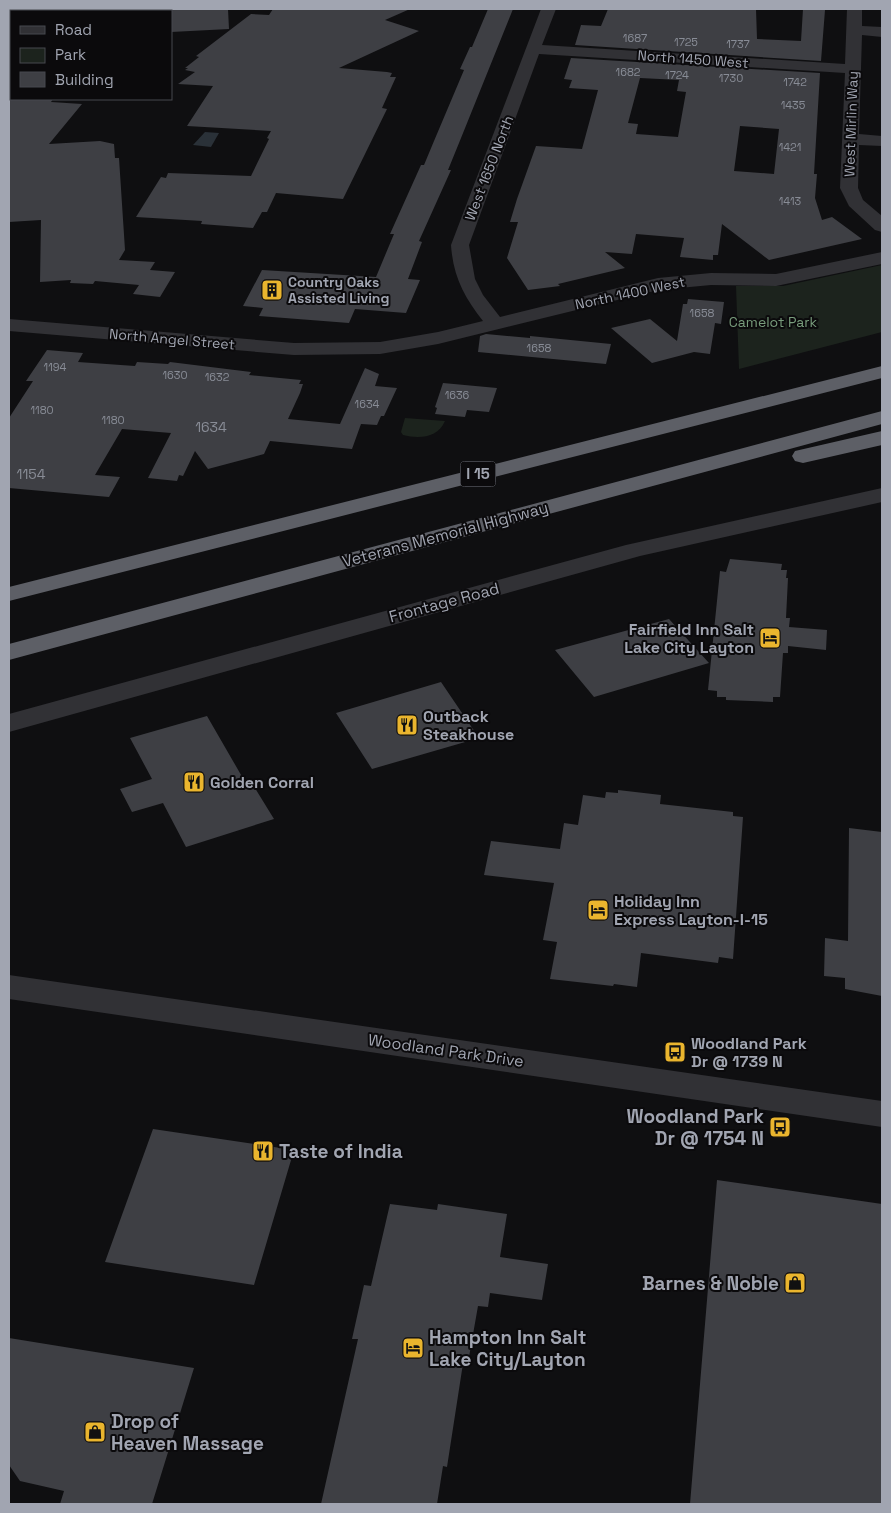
<svg xmlns="http://www.w3.org/2000/svg" width="891" height="1513" viewBox="0 0 891 1513" font-family="'Space Grotesk',sans-serif">
<style>
.green{fill:#1c231d}
.water{fill:#2a3138}
.building{fill:#3e3f44;fill-rule:evenodd}
.lines{fill:none;stroke-linecap:round;stroke-linejoin:round}
.minor{fill:#313135;fill-rule:evenodd}
.highway{fill:#5d5f66;fill-rule:evenodd}
.labels{text-anchor:middle;stroke-width:4;stroke-linejoin:round;paint-order:stroke}
.far-number-label{font-size:11px;fill:#888c96}
.far-street-label{font-size:14px;fill:#a1a5b1;stroke:#0b0a0c}
.far-poi-label{font-size:14px;font-weight:bold;fill:#a1a5b1;stroke:#0b0a0c;text-anchor:start}
.far-park-label{font-size:14px;fill:#789c7c;stroke:#0b0a0c}
.number-label{font-size:14px;fill:#888c96}
.shield{fill:#0b0a0c;stroke:#747680;stroke-width:1}
.shield-label{font-size:15px;font-weight:bold;fill:#a1a5b1}
.street-label{font-size:16px;fill:#a1a5b1;stroke:#0b0a0c}
.poi-label{font-size:16px;font-weight:bold;fill:#a1a5b1;stroke:#0b0a0c;text-anchor:start}
.near-poi-label{font-size:19px;font-weight:bold;fill:#a1a5b1;stroke:#0b0a0c;text-anchor:start}
</style>
<rect width="100%" height="100%" fill="#0f0f11"/>
<path class="green" d="M882,265V332L739,369L736,286H783Z
M405,418L445,421C438,438 419,439 403,435L401,432Z"/>
<path class="water" d="M205,132L219,133L211,147L193,145Z"/>
<path class="building" d="M171,9H228L229,29L171,32Z
M273,9H410L385,20L419,31L339,68L387,72L392,73L390,77H396L382,108L387,109L343,199L276,193L267,212H262L253,228L201,224L202,221L136,217L161,177L166,178L168,173L251,176L269,139L267,138L271,131L187,126L213,86L178,84L195,72L185,70L188,68H185L199,57L196,56L251,14L269,15Z
M488,9H513L459,143L448,170H451L419,241L422,242L408,279L420,280L406,313L355,309L349,323L259,316L263,308L243,306L262,270L376,277L394,234H390L421,165H424L434,141L464,70L460,69L470,47H472Z
M608,9H756L757,39L801,41L803,9H824L825,10L821,61L575,45L581,25L601,26Z
M571,58L820,73L814,174H817L815,198L822,220L832,217L862,239L769,260L722,224L718,255H713V260L680,257L684,238L636,234L632,254L605,252L625,268L558,284L560,286L528,290L507,258L518,222H510L517,199L536,146L582,149L598,90L569,88L572,80L564,79ZM640,78L679,80L677,91L686,92L678,137L636,134L638,124L628,123ZM740,126L779,129L774,174L734,171Z
M9,99H53L51,102L82,104L49,144L100,141L114,144L115,158H119L125,250L119,260L155,262L150,270L175,272L160,297L133,294L139,285L95,281L93,284L70,283L71,280L40,282L41,220L9,222Z
M688,299L724,302L721,324L715,323L710,354L694,352L652,363L611,328L650,319L677,341L683,304H687Z
M486,334L530,338V336L611,344L606,364L478,352L480,336Z
M47,350L83,353L78,362L135,366L137,362L168,364L170,362L251,372L249,375L301,380L299,384H303L300,393L288,419L340,424L365,368L379,374L375,386L397,388L384,416H381L377,425L361,424L352,449L270,441L264,454L208,469L195,451L183,476L179,475L177,481L148,478L171,433L122,429L95,475L120,477L109,497L9,488V418L33,381H26Z
M443,383L497,388L489,412L467,410L465,417L435,414L437,408L435,407Z
M730,559L782,564L781,570H787L786,578H788L786,618H790L789,627L827,630L826,650L788,646V653H783L780,697H773V702L726,700V697H717V691L708,690L720,571L726,572Z
M669,619L709,663L594,697L555,650Z
M441,682L479,738L372,769L336,713Z
M207,716L248,787L253,785L274,819L186,847L163,803L132,812L120,789L152,779L130,738Z
M618,790L661,795L660,804L733,812V816L743,817L733,959L719,957L718,963L641,953L637,987L614,984L613,986L550,979L557,942L543,940L554,883L484,875L491,841L560,849L564,823L578,825L583,795L605,798L606,792L618,793Z
M849,828L882,832V996L845,989V978L824,976L825,938L848,941Z
M153,1129L294,1150L254,1285L105,1262Z
M717,1180L882,1204V1504H690Z
M390,1204L437,1210L438,1204L507,1214L500,1257L548,1264L542,1300L490,1293L488,1307L478,1306L469,1357H464L447,1467L443,1466L437,1504H321L358,1339H352L364,1285L371,1286Z
M9,1338L194,1368L152,1504H60L64,1491L20,1481L9,1465Z"/>
<g class="lines">
<path class="minor" d="M541,9H556L542,45L845,64L847,9H862V26L882,27V37L862,35L859,134L882,136V146L859,145L858,188L863,200L882,216V232L875,230L849,206L840,188L845,73L539,54L469,245L475,279L483,295L500,317L658,278L711,273L776,274L882,252V264L776,286L711,285L658,290L438,344L380,354L294,355L9,331V319L294,343L380,342L438,332L483,321C464,297 453,276 451,245Z
M882,488V502L640,556L9,732V714L626,545Z
M9,975L882,1101V1127L9,999Z"/>
<path class="highway" d="M882,366V378L9,601V587Z
M882,411V424L9,660V644Z
M882,431V445L803,463L795,461L792,456L795,451Z"/>
</g>
<defs>
<g id="building-square" transform="scale(1.125)"><rect x="-9" y="-9" width="18" height="18" rx="4" fill="#eab52e" stroke="#0b0a0c"/><path d="M-4-6H4V6H1V3H-1V6H-4ZM-2.5-4.3h1.7v1.8h-1.7ZM.8-4.3h1.7v1.8H.8ZM-2.5-1h1.7V.8h-1.7ZM.8-1h1.7V.8H.8Z" fill="#111"/></g>
<g id="hotel-square" transform="scale(1.125)"><rect x="-9" y="-9" width="18" height="18" rx="4" fill="#eab52e" stroke="#0b0a0c"/><path d="M-6-4.5h1.5V1H6V5H4.5V3h-9V5H-6ZM-4 0a1.8 1.8 0 1 1 3.6 0ZM.5 0V-2.5h3Q6-2.5 6 0Z" fill="#111"/></g>
<g id="restaurant-square" transform="scale(1.125)"><rect x="-9" y="-9" width="18" height="18" rx="4" fill="#eab52e" stroke="#0b0a0c"/><path d="M-5-6h1v4h1v-4h1v4h1v-4h1v5L-1.5 .5V6h-2V.5L-5-1ZM5-6V6H3V1.5H1.5Q1.5-4 5-6Z" fill="#111"/></g>
<g id="bus-square" transform="scale(1.125)"><rect x="-9" y="-9" width="18" height="18" rx="4" fill="#eab52e" stroke="#0b0a0c"/><path d="M-5-6H5V4H4V6H2V4H-2V6H-4V4H-5ZM-3.5-4V0h7V-4ZM-3.5 1.2v1.5H-2V1.2ZM2 1.2v1.5H3.5V1.2Z" fill="#111"/></g>
<g id="shop-square" transform="scale(1.125)"><rect x="-9" y="-9" width="18" height="18" rx="4" fill="#eab52e" stroke="#0b0a0c"/><path d="M-5-2.5h2.3a2.7 3.5 0 0 1 5.4 0H5L5.5 6h-11ZM-1.5-2.5h3a1.5 2.3 0 0 0-3 0Z" fill="#111"/></g>
</defs>
<g fill-rule="evenodd">
<use href="#building-square" x="272" y="290"/>
<use href="#hotel-square" x="770" y="638"/>
<use href="#restaurant-square" x="407" y="725"/>
<use href="#restaurant-square" x="194" y="782"/>
<use href="#hotel-square" x="598" y="910"/>
<use href="#bus-square" x="675" y="1052"/>
<use href="#bus-square" x="780" y="1127"/>
<use href="#restaurant-square" x="263" y="1151"/>
<use href="#shop-square" x="795" y="1283"/>
<use href="#hotel-square" x="413" y="1348"/>
<use href="#shop-square" x="95" y="1432"/>
</g>
<g class="labels">
<g class="far-number-label">
<text x="635" y="42">1687</text>
<text x="686" y="46">1725</text>
<text x="738" y="48">1737</text>
<text x="628" y="76">1682</text>
<text x="677" y="79">1724</text>
<text x="731" y="82">1730</text>
<text x="795" y="86">1742</text>
<text x="793" y="109">1435</text>
<text x="790" y="151">1421</text>
<text x="790" y="205">1413</text>
<text x="702" y="317">1658</text>
<text x="539" y="352">1658</text>
<text x="55" y="371">1194</text>
<text x="175" y="379">1630</text>
<text x="217" y="381">1632</text>
<text x="457" y="399">1636</text>
<text x="367" y="408">1634</text>
<text x="42" y="414">1180</text>
<text x="113" y="424">1180</text>
</g>
<g class="far-street-label">
<text transform="translate(693 59) rotate(4)" y="5">North 1450 West</text>
<text transform="translate(851 124) rotate(-88)" y="5">West Mirlin Way</text>
<text transform="translate(489 168) rotate(-69)" y="5">West 1650 North</text>
<text transform="translate(630 293) rotate(-12)" y="5">North 1400 West</text>
<text transform="translate(172 339) rotate(5)" y="5">North Angel Street</text>
</g>
<g class="far-poi-label">
<text x="288" y="287">Country Oaks<tspan x="288" dy="16">Assisted Living</tspan></text>
</g>
<g class="far-park-label">
<text x="773" y="327">Camelot Park</text>
</g>
<g class="number-label">
<text x="211" y="432">1634</text>
<text x="31" y="479">1154</text>
</g>
<rect class="shield" x="460.5" y="461.5" width="35" height="25" rx="4"/>
<g class="shield-label">
<text x="478" y="479">I 15</text>
</g>
<g class="street-label">
<text transform="translate(445 534) rotate(-15)" y="6">Veterans Memorial Highway</text>
<text transform="translate(444 602) rotate(-15)" y="6">Frontage Road</text>
<text transform="translate(446 1050) rotate(8)" y="6">Woodland Park Drive</text>
</g>
<g class="poi-label">
<text x="754" y="635" text-anchor="end">Fairfield Inn Salt<tspan x="754" dy="18">Lake City Layton</tspan></text>
<text x="423" y="722">Outback<tspan x="423" dy="18">Steakhouse</tspan></text>
<text x="210" y="788">Golden Corral</text>
<text x="614" y="907">Holiday Inn<tspan x="614" dy="18">Express Layton-I-15</tspan></text>
<text x="691" y="1049">Woodland Park<tspan x="691" dy="18">Dr @ 1739 N</tspan></text>
</g>
<g class="near-poi-label">
<text x="764" y="1123" text-anchor="end">Woodland Park<tspan x="764" dy="22">Dr @ 1754 N</tspan></text>
<text x="279" y="1158">Taste of India</text>
<text x="779" y="1290" text-anchor="end">Barnes &amp; Noble</text>
<text x="429" y="1344">Hampton Inn Salt<tspan x="429" dy="22">Lake City/Layton</tspan></text>
<text x="111" y="1428">Drop of<tspan x="111" dy="22">Heaven Massage</tspan></text>
</g>
</g>
<rect width="891" height="1513" fill="none" stroke="#a1a5b1" stroke-width="20"/>
<rect x="10" y="10" width="162" height="90" fill="#0b0a0c" stroke="#47484e"/>
<rect x="20" y="26" width="25" height="8" fill="#313135" stroke="#47484e"/>
<text x="55" y="35" font-size="15" fill="#a1a5b1">Road</text>
<rect x="20" y="48" width="25" height="15" fill="#1c231d" stroke="#47484e"/>
<text x="55" y="60" font-size="15" fill="#a1a5b1">Park</text>
<rect x="20" y="72" width="25" height="15" fill="#3e3f44" stroke="#47484e"/>
<text x="55" y="85" font-size="15" fill="#a1a5b1">Building</text>
</svg>
